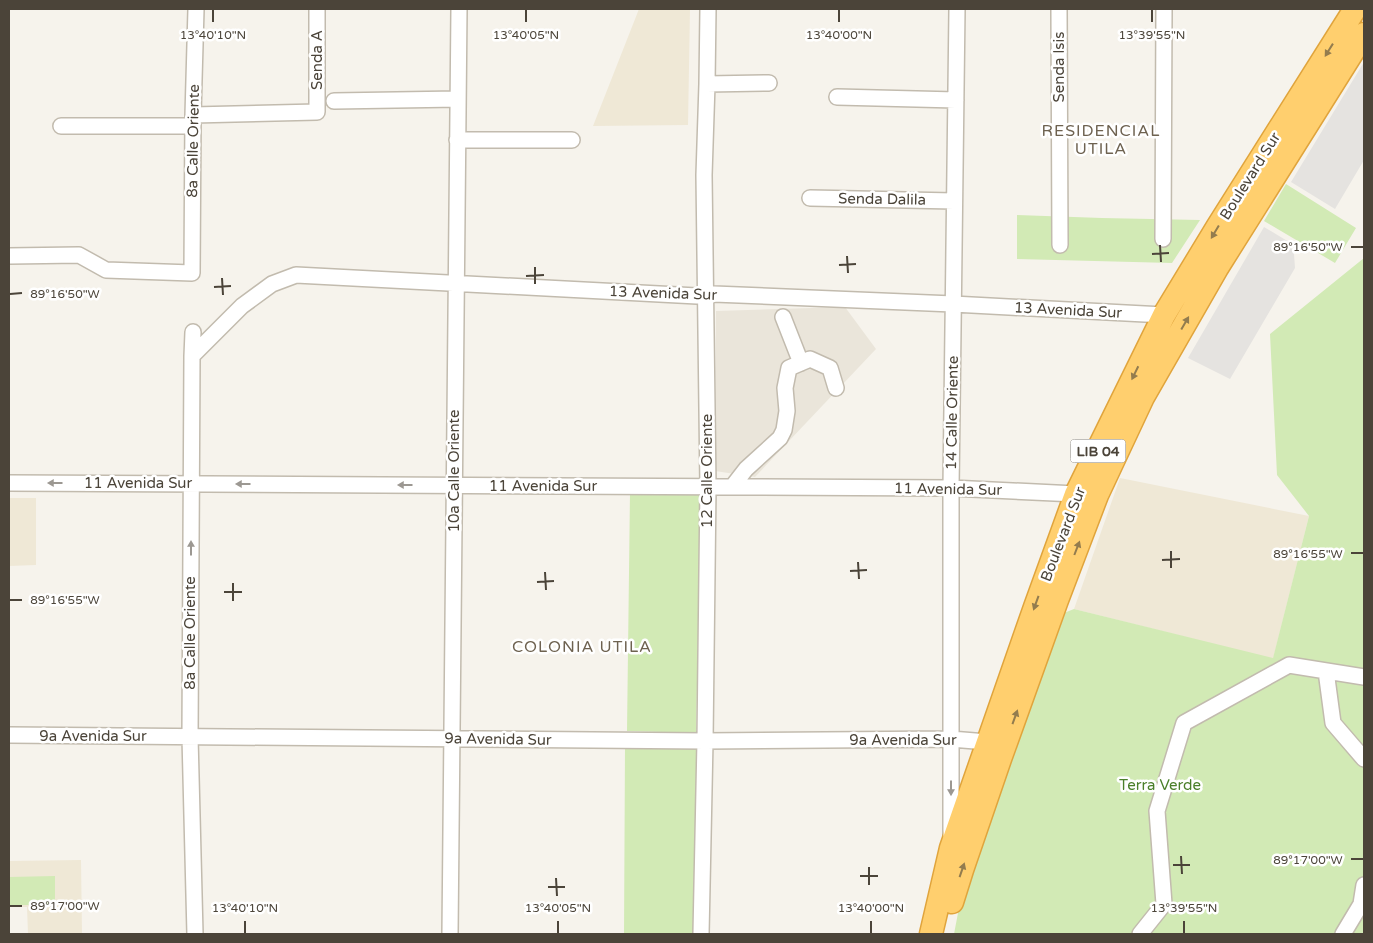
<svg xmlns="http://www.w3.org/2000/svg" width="1373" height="943" viewBox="0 0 1373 943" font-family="'Varela Round',sans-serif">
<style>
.residential{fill:#eae5da}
.education{fill:#efe8d6}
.green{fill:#d2eab5}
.parking{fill:#e5e3e0}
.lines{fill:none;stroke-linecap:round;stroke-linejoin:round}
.minor-casing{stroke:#c2bbae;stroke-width:18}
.highway-casing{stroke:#e0a43c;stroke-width:25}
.minor{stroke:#fff;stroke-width:15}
.highway{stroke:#ffcf6e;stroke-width:22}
.oneway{fill:#937c4e}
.oneway2{fill:#9c9892}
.ticks{fill:none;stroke:#4b4439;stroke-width:2}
.labels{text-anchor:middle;stroke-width:5;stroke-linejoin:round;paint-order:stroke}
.shield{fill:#fff;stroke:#817c74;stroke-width:1}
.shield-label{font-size:14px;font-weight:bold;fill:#4b4439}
.street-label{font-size:15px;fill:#4b4439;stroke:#fff}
.park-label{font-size:15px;fill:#4a7f2a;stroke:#fff}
.neighbourhood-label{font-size:16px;letter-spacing:1px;fill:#6e6250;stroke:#fff}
.ticks-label{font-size:12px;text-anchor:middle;fill:#4b4439;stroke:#fff;stroke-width:5;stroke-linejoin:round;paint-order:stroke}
</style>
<rect width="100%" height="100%" fill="#f6f3ec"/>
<path class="residential" d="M845,307L876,349L755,477L715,471L716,311Z"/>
<path class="education" d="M639,9H690L688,125L593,126Z
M1120,478L1309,516L1273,659L1074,609Z
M9,498H36V565L9,566Z
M81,860L82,934H28L27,907H9V861Z"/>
<path class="green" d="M1286,184L1356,228L1335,263L1264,221Z
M1017,215L1102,218L1200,220L1172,263L1017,259Z
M1364,258V934H954L962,892L1064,613L1074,609L1273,658L1309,516L1277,475L1270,334Z
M630,493L701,495L696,733L627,731Z
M625,748L698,749L695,934H624Z
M55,876V905H9V877Z"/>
<path class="parking" d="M1364,62V160L1335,209L1291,182Z
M1264,227L1289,242L1294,254L1295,268L1230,379L1188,358Z"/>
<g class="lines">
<g class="minor-casing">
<path id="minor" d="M1059,9L1060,245
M707,84L769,83
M837,97L956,100
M334,101L458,99
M193,115L317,112V9
M61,126H193
M457,140H572
M810,198L954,201
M1163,239L1164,9
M9,256L79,255L106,270L192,273L193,115L196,9
M783,317L801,363
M193,332L192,356L190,737L195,934
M192,356L242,306L272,284L296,275L697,296L714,294L953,304L1164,315
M9,483L951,488L1076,494
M732,487L746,469L780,438L784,430L787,411L785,388L789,368L810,359L830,368L836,388
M1326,671L1333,723L1364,759
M9,735L705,741L951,739L987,742
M951,835V488L957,9
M450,934L459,9
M701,934L705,741L708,487L704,175L707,84L708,9
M1140,934L1164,904L1157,811L1184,723L1289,665L1364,677
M1343,934L1361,904L1364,885"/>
</g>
<g class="highway-casing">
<path id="highway" d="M952,902L962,870L1000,759L1057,600L1097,495L1143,397L1217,268L1364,34
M931,934L951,848L1035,607L1076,494L1164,315L1218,226L1355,9"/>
</g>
<use href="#minor" class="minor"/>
<use href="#highway" class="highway"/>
</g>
<defs><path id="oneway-solid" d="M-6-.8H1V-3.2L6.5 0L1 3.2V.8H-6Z" transform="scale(1.25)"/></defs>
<g class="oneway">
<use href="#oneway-solid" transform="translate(1329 50) rotate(122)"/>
<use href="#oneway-solid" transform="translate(1215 232) rotate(121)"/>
<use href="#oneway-solid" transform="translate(1185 323) rotate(-60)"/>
<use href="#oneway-solid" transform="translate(1135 373) rotate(116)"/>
<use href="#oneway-solid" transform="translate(1077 548) rotate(-69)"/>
<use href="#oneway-solid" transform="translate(1036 603) rotate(110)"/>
<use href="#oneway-solid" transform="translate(1015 717) rotate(-70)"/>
<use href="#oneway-solid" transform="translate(962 870) rotate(-71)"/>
</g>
<g class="oneway2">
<use href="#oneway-solid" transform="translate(55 483) rotate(-180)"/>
<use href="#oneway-solid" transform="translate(243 484) rotate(-180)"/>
<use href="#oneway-solid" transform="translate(405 485) rotate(-180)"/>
<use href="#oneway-solid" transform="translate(191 548) rotate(-90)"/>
<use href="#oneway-solid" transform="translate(951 788) rotate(90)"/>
</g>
<path class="ticks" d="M213,10V22M526,10V22M839,10V22M1152,10V22M1160,245L1161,262M1351,247H1363M1152,254L1169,253M847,256L848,273M839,265L856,264M535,267V284M526,276L544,275M222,278L223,295M214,287L231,286M10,294L22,293M1171,551V568M1351,553H1363M1162,560L1180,559M858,562L859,579M850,571L867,570M545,572L546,590M537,582L554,581M233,583V601M224,592H242M10,600H22M1181,856L1182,874M1351,859H1363M1173,865H1190M869,867V885M860,876H878M556,878L557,896M548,887H565M10,906H22M245,921V933M558,921V933M871,921V933M1184,921V933"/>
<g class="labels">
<rect class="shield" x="1070.5" y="439.5" width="55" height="23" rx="4"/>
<g class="shield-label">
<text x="1098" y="456">LIB 04</text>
</g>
<g class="street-label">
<text transform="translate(317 60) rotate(-90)" y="5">Senda A</text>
<text transform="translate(1059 67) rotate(-90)" y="5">Senda Isis</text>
<text transform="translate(193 141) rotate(-89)" y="5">8a Calle Oriente</text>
<text transform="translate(1250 176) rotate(-58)" y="5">Boulevard Sur</text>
<text transform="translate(882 199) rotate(1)" y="5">Senda Dalila</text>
<text transform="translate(663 293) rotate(2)" y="5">13 Avenida Sur</text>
<text transform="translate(1068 310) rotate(3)" y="5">13 Avenida Sur</text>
<text transform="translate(952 413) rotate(-89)" y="5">14 Calle Oriente</text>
<text transform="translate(454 471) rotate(-90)" y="5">10a Calle Oriente</text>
<text transform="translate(707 471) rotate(-90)" y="5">12 Calle Oriente</text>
<text x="138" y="488">11 Avenida Sur</text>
<text x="543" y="491">11 Avenida Sur</text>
<text transform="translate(948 489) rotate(1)" y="5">11 Avenida Sur</text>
<text transform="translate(1063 534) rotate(-69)" y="5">Boulevard Sur</text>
<text transform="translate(190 633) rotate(-90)" y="5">8a Calle Oriente</text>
<text x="93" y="741">9a Avenida Sur</text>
<text transform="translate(498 739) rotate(1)" y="5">9a Avenida Sur</text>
<text x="903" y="745">9a Avenida Sur</text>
</g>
<g class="park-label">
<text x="1160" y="790">Terra Verde</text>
</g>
<g class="neighbourhood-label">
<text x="1101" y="136">RESIDENCIAL<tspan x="1101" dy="18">UTILA</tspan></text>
<text x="582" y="652">COLONIA UTILA</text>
</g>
</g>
<g class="ticks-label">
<text x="213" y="39">13°40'10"N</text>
<text x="526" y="39">13°40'05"N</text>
<text x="839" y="39">13°40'00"N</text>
<text x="1152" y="39">13°39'55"N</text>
<text x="1308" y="251">89°16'50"W</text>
<text x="65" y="298">89°16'50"W</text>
<text x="1308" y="558">89°16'55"W</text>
<text x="65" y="604">89°16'55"W</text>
<text x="1308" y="864">89°17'00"W</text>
<text x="65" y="910">89°17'00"W</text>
<text x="245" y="912">13°40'10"N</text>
<text x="558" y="912">13°40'05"N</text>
<text x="871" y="912">13°40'00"N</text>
<text x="1184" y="912">13°39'55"N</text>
</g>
<rect width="1373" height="943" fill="none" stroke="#4b4439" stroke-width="20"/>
</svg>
